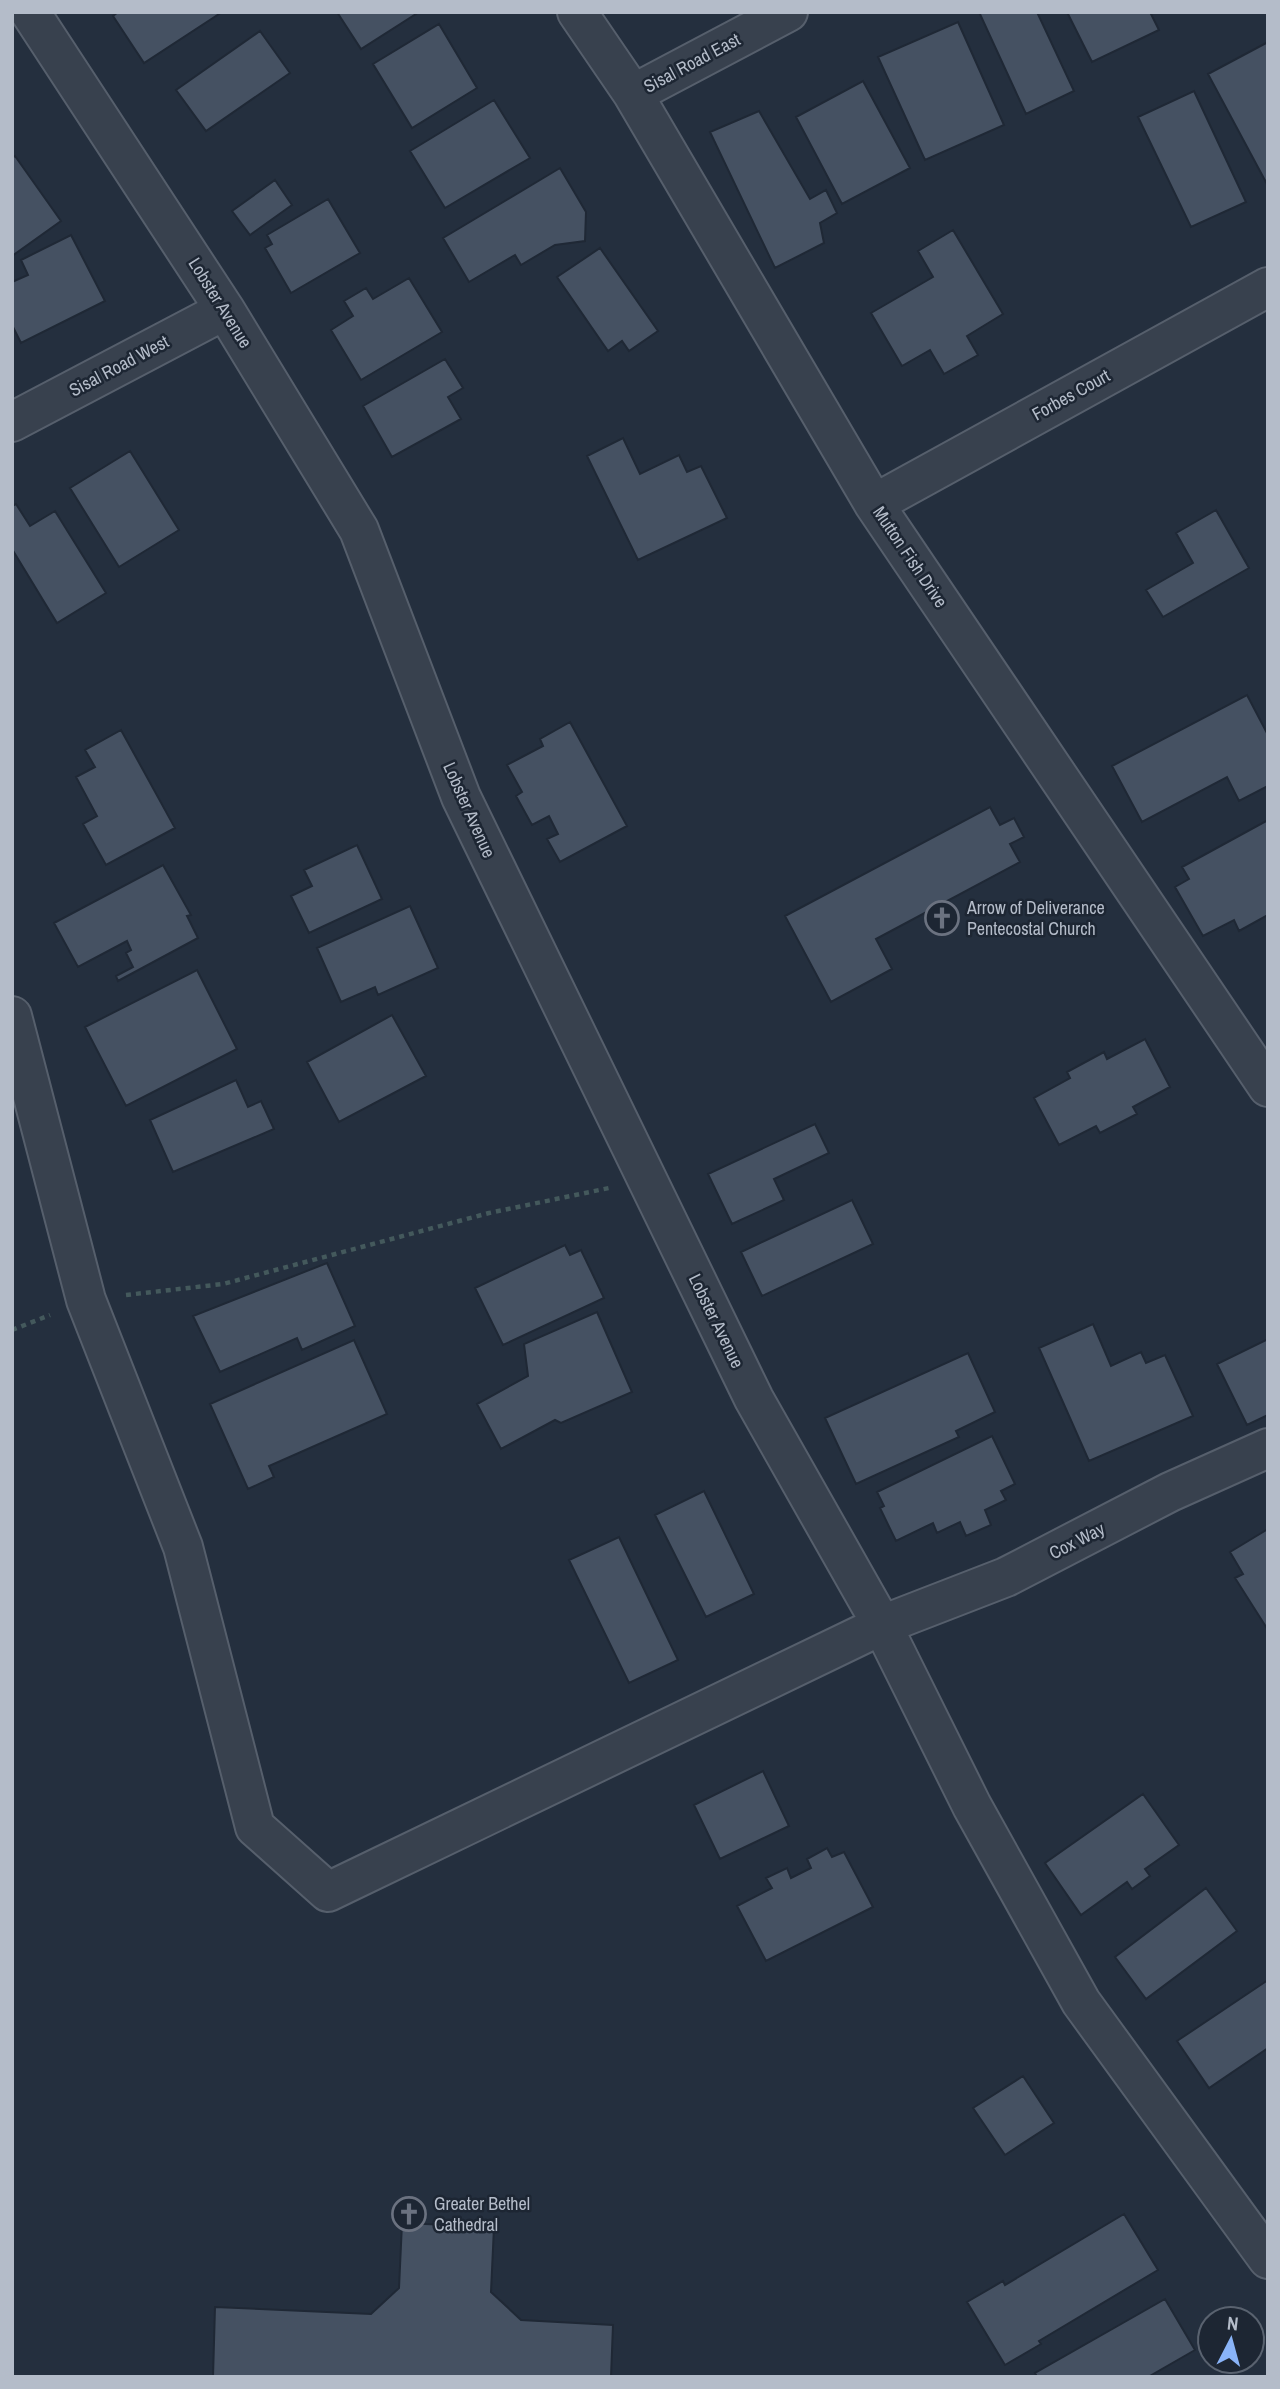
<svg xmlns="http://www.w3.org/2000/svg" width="1280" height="2389" viewBox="0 0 1280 2389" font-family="'Archivo Narrow',sans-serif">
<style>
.building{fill:#455162;stroke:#1f2835;stroke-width:2}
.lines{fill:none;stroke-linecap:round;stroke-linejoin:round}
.minor-casing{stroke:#565f6c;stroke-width:42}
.path{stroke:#44595c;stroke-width:4.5;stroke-dasharray:5 5;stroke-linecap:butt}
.minor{stroke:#38414e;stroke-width:38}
.labels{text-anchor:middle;stroke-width:5;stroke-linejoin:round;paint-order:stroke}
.street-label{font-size:18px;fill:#b4bcc9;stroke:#1d2633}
.poi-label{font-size:18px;fill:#b4bcc9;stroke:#1d2633;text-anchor:start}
</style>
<rect width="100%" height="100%" fill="#242f3e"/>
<path class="building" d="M118,12H222L144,63L113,16Z
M337,12H419L361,49Z
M979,12H1037L1074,91L1026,114Z
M1067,12H1150L1159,30L1092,62Z
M958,22L1004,125L925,160L878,57Z
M439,24L477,88L412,128L373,64Z
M260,31L290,73L206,131L176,90Z
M1268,42V186L1208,74Z
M863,81L910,168L842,204L796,117Z
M1194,91L1246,202L1191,227L1138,117Z
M494,100L530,158L445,208L410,151Z
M759,111L810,199L826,190L837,213L820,223L824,243L775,268L710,132Z
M15,156L61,221L12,256V158Z
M560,168L586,212L585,241L555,245L521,265L515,255L469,282L443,238Z
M275,180L292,205L250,235L232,211Z
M328,199L360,253L291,293L265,248L272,244L267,235Z
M953,230L1003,314L967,336L978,355L944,374L930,350L902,366L871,313L933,277L918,251Z
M71,235L105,301L21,343L12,325V282L28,275L21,260Z
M600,248L658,331L629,351L622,341L608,351L557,277Z
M409,278L442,332L361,380L331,330L353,316L344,301L366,288L373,299Z
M445,359L463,388L448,397L461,419L392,457L363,406Z
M623,438L640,474L679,455L687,472L701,466L727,518L638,560L587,456Z
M130,451L179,530L119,567L70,488Z
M16,504L30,526L55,511L106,593L57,623L12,549V506Z
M1216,510L1249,568L1163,617L1146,590L1193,563L1176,533Z
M1247,695L1268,735V786L1239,801L1227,777L1142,822L1112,766Z
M570,722L627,826L560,862L547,839L558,834L549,816L532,825L516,796L522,792L507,765L543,746L540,739Z
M121,730L175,828L106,865L83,824L97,816L76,777L95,767L85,750Z
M990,807L1000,825L1014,818L1024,837L1010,844L1020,862L876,939L892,969L831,1002L785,916Z
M1268,820V915L1239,931L1234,920L1203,936L1175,887L1189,879L1182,867Z
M357,845L382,899L309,933L291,896L312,886L304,870Z
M163,865L191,915L187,916L198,938L118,981L116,976L133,967L126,953L131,950L127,941L78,967L54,923Z
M410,906L438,968L378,995L375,987L341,1002L317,948Z
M197,970L237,1049L126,1106L85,1027Z
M392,1015L426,1076L339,1122L307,1062Z
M1145,1039L1170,1087L1133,1107L1137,1114L1100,1133L1096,1126L1059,1145L1034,1098L1070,1078L1067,1072L1104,1052L1107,1059Z
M236,1080L248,1107L261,1101L274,1129L173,1172L150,1120Z
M815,1124L829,1153L774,1179L784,1200L732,1224L708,1174Z
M852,1200L873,1244L762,1296L741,1252Z
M565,1245L570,1255L581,1250L604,1298L503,1345L475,1288Z
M327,1263L355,1326L302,1350L297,1338L220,1372L193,1316Z
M597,1312L632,1392L561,1423L555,1420L501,1449L477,1404L528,1376L524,1344Z
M1093,1324L1111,1366L1141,1352L1146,1363L1165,1355L1193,1416L1089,1461L1039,1348Z
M1268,1339V1415L1247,1425L1217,1364Z
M354,1340L387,1414L269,1466L274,1477L248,1489L210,1404Z
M968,1353L995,1412L956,1431L959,1437L856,1484L825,1418Z
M992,1436L1015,1484L1001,1491L1006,1500L985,1510L991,1525L966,1536L960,1522L937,1533L933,1523L896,1541L880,1508L884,1506L877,1492Z
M704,1491L754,1594L706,1617L655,1515Z
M1268,1529V1630L1235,1578L1243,1574L1230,1552Z
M619,1537L678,1660L629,1683L569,1560Z
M763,1771L789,1826L720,1859L694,1805Z
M1143,1794L1179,1845L1145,1869L1150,1876L1132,1889L1127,1882L1081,1915L1045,1863Z
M827,1848L832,1857L844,1852L873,1907L766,1961L737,1906L772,1888L766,1878L787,1868L791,1878L811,1868L807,1859Z
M1206,1888L1237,1931L1146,1999L1115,1957Z
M1268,1980V2048L1209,2088L1177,2041Z
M1023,2076L1054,2123L1005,2155L973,2108Z
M1124,2214L1158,2270L1039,2341L1041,2344L1005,2365L967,2302L1003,2281L1005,2285Z
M402,2223L494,2227L491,2292L521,2320L613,2325L611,2377H213L215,2307L371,2314L399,2288Z
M1165,2299L1195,2350L1148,2377H1037L1035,2373Z"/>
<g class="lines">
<g class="minor-casing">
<path id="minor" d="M30,12L225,310L359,530L461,797L754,1399L882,1625L972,1806L1081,2002L1268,2259
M577,12L633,94L874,504L1268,1087
M633,94L788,12
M12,422L225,310
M874,504L1268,287
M12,1016L86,1300L183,1547L255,1827L328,1892L882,1625L1006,1577L1170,1492L1268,1448"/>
</g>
<path class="path" d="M126,1295L223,1284L489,1213L609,1188
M12,1330L50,1315"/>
<use href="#minor" class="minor"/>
</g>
<defs>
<g id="church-ring" transform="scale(1.75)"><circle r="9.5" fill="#1d2633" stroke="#6b7280" stroke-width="1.5"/><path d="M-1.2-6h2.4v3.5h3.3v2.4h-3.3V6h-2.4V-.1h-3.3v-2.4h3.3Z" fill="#6b7280"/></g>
</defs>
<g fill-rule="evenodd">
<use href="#church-ring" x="942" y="918"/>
<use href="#church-ring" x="409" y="2214"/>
</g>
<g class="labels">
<g class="street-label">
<text transform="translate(692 63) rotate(-28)" y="6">Sisal Road East</text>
<text transform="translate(220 303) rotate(58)" y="6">Lobster Avenue</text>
<text transform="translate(119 366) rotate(-28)" y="6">Sisal Road West</text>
<text transform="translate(1071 395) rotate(-29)" y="6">Forbes Court</text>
<text transform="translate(910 557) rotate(56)" y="6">Mutton Fish Drive</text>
<text transform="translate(469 810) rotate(66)" y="6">Lobster Avenue</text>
<text transform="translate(716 1321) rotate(64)" y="6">Lobster Avenue</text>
<text transform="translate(1077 1541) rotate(-27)" y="6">Cox Way</text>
</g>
<g class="poi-label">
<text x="967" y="914">Arrow of Deliverance<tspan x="967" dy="21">Pentecostal Church</tspan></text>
<text x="434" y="2210">Greater Bethel<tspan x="434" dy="21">Cathedral</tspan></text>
</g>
</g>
<rect width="1280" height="2389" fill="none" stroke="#b4bcc9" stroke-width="28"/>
<g transform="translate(1231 2340) rotate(6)"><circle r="33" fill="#1d2633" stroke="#59626f" stroke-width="2"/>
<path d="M0-5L12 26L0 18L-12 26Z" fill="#8ab4f8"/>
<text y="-10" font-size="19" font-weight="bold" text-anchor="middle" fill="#b4bcc9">N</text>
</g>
</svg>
